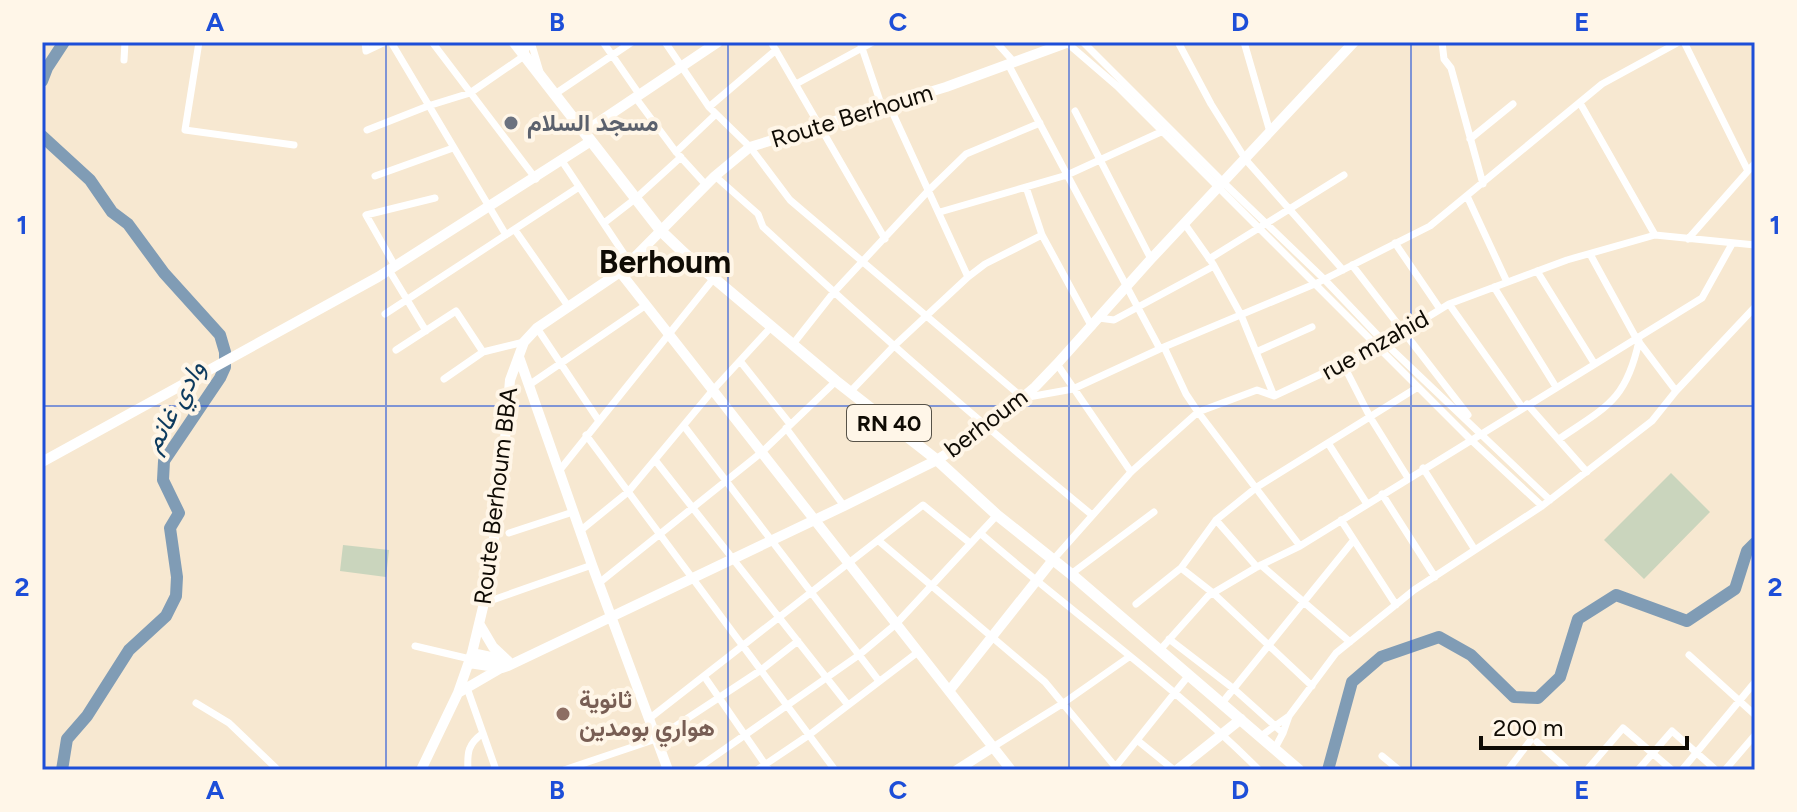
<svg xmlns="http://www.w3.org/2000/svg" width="1797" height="812" viewBox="0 0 1797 812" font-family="Figtree,Vazirmatn,sans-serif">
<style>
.green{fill:#cad5bd}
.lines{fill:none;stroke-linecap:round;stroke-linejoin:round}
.river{stroke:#809cb5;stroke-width:12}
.street{stroke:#fff;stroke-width:7}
.secondary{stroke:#fff;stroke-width:10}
.primary{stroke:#fff;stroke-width:11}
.grid{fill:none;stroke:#1d4ed8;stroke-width:2;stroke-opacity:0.55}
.worship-dot{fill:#6b7280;stroke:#fff6e8;stroke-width:3}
.education-dot{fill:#8d6e63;stroke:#fff6e8;stroke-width:3}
.labels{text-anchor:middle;stroke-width:8;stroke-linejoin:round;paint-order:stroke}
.shield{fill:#fff6e8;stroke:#575248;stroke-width:2}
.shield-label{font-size:22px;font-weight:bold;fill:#0f0b04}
.street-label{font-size:24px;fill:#0f0b04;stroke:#fff6e8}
.worship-label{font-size:24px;font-weight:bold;fill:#5b616d;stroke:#fff6e8;text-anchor:start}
.education-label{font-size:24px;font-weight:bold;fill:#785e54;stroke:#fff6e8;text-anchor:start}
.water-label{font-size:26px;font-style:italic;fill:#0c3a5e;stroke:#fff6e8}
.district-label{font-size:32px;font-weight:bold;fill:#0f0b04;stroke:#fff6e8}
.neatline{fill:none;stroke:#1d4ed8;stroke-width:3}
.grid-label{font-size:26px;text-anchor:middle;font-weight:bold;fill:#1d4ed8}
</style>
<rect width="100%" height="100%" fill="#f7e8d1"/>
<path class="green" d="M1671,473L1710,512L1644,579L1604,540Z
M343,545L389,550L386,577L340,571Z"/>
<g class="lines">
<path class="river" d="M42,81L47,68L64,42
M42,136L90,180L112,212L128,224L164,273L220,335L225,352V367L220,378L164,461L163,480L179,513L170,528L177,577L176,596L166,616L129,650L87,716L67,739L62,770
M1328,770L1352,682L1381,657L1439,637L1471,655L1514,697L1538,698L1560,677L1578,619L1616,595L1687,621L1735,589L1747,551L1755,543"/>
<path class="street" d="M199,42L185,130L294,145
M365,42L366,51L385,42
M391,42L506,235
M432,42L536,179
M531,42L540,72
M603,42L639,94
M665,42L709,107L750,147L790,200L1023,398L1073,389L1164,347L1317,283L1430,226L1602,84L1679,42
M771,42L885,239
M860,42L882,107
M996,42L1014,62
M1066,42L1117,86L1470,439L1542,506
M1083,42L1223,182L1324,279L1385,343L1550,500
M1178,42L1211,104L1246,160L1343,270
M1244,42L1270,132
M1442,42L1444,59L1451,68L1483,184
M1684,42L1748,171
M124,60L125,42
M1008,64L1160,349
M796,84L873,42
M555,94L632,42
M635,97L676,152L706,185
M1580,103L1655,235
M709,107L776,50
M1075,111L1151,259
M367,130L428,106L470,93L524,56L528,42
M1470,139L1513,104
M676,152L716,114
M562,161L630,263
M375,176L453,148
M715,176L758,214L763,227C870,326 979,422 1092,515
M1026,187L1042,235L1092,327
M1467,196L1507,282
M940,212L1067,175L1163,131
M604,223L635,199L681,157
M1184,223L1213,264L1241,315L1274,396
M515,230L568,306
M1688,239L1755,163
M1395,243L1440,309
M1590,254L1636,338L1676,391
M1209,259L1344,175
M1352,265L1468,415
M395,266L366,215L435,198
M389,270L426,331
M1537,271L1594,363
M968,277L985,264L1042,235
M1494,287L1556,387
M1449,304L1522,407
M385,314L579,187
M1099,318L1114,320L1214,266
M537,328L599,421
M793,344L834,292L929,190L966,154L1040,123
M1164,347L1186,394L1198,412L1300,546
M396,350L456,311L483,352L524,342
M1256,352L1312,327
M740,361L790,424
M1057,364L1131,472
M1343,364L1370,417L1408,478
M444,379L483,352
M529,385L646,305
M850,392L894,346L968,277L889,105
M1527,404L1587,472
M684,426L879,681
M786,428L844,506
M586,435L835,770
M1559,439C1606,407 1626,401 1639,341
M1328,443L1367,504
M655,460L848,705
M1423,468L1475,550
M559,471L714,278
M1382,494L1435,577
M1216,520L1257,567
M1341,520L1396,605
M580,531L628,492L713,390L772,326
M509,533L573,512
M980,533C1072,613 1173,684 1259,770
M879,541L1045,682L1118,770
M1052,561L1131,472L1198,412L1257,390L1274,396L1379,347L1449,304L1567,260L1655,235L1755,245
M1261,565L1350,642
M1181,568L1213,593L1312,686
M1071,574L1154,512
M599,583L762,452L836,381
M484,603L592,565
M1136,604L1181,568L1216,520L1257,487L1418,387
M1169,639L1234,689L1283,733
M415,646L470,659
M1159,651L1208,596L1257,567L1300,546L1702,298L1732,244
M1689,655L1755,715
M704,676L769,770
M466,685L496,770
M196,703L229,723L278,770
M1222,703L1353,541
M650,718L923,505L970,543
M1261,736L1289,716
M1137,740L1174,770
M1537,742L1568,770
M993,747L1062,704L1129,657
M1275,748L1283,733L1289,716L1336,653L1414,590L1542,506L1652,421L1676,391L1755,307
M1382,756L1399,770
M468,770C467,752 468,744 483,733
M564,770L656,739L761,670L798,641
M695,770L859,655L896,624L997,515
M757,770L809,735L918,652
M1113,770L1189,675
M1508,770L1530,741
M1587,770L1623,728L1672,770
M1638,770L1672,731L1716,770
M1682,770L1755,682
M1725,770L1755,735"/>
<path class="secondary" d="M584,132L718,42
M620,272L1011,770
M519,357L592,565L668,770
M42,462L378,277L591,141
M480,625L493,647L508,661
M472,653L505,660
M469,663L502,668L508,666L844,506L937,460L986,428L1035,387L1057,364L1151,259L1354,42
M949,691L1052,561
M458,693L501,668
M421,770L458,693L472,653L484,603L500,499L510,380L524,342L537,328L620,272L715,176L750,147L946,87L1069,42
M957,770L993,747
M1177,770L1241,719"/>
<path class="primary" d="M514,42L661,231L684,253L836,381L937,460L997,515L1071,574L1299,770"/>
</g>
<path class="grid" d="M386,42V770M728,42V770M1069,42V770M1411,42V770M42,406H1755"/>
<circle class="worship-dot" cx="511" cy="123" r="8"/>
<circle class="education-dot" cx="563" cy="714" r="8"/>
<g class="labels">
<rect class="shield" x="847" y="405" width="84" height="36" rx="6"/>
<g class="shield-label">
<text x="889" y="431">RN 40</text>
</g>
<g class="street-label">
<text transform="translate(852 116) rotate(-17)" y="8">Route Berhoum</text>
<text transform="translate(1375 345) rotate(-29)" y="8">rue mzahid</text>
<text transform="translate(986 423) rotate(-37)" y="8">berhoum</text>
<text transform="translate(496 496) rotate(-83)" y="8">Route Berhoum BBA</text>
</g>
<g class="worship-label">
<text x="527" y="131">مسجد السلام</text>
</g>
<g class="education-label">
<text x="579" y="708">ثانوية<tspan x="579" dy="28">هواري بومدين</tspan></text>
</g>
<g class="water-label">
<text transform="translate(174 406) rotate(-61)" y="9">وادي غانم</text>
</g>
<g class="district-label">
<text x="665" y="273">Berhoum</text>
</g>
</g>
<rect width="1797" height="812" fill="none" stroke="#fff6e8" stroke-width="88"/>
<path d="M1481 736v12h206v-12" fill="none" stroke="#0f0b04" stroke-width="4"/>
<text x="1493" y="736" font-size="24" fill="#0f0b04" stroke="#fff6e8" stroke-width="6" paint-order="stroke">200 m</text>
<rect x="44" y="44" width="1709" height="724" class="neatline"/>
<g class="grid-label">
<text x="215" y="31">A</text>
<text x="557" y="31">B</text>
<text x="898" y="31">C</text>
<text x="1240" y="31">D</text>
<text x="1582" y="31">E</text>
<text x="22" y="234">1</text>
<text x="1775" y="234">1</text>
<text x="22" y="596">2</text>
<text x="1775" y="596">2</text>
<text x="215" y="799">A</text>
<text x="557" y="799">B</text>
<text x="898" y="799">C</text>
<text x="1240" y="799">D</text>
<text x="1582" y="799">E</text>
</g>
</svg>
